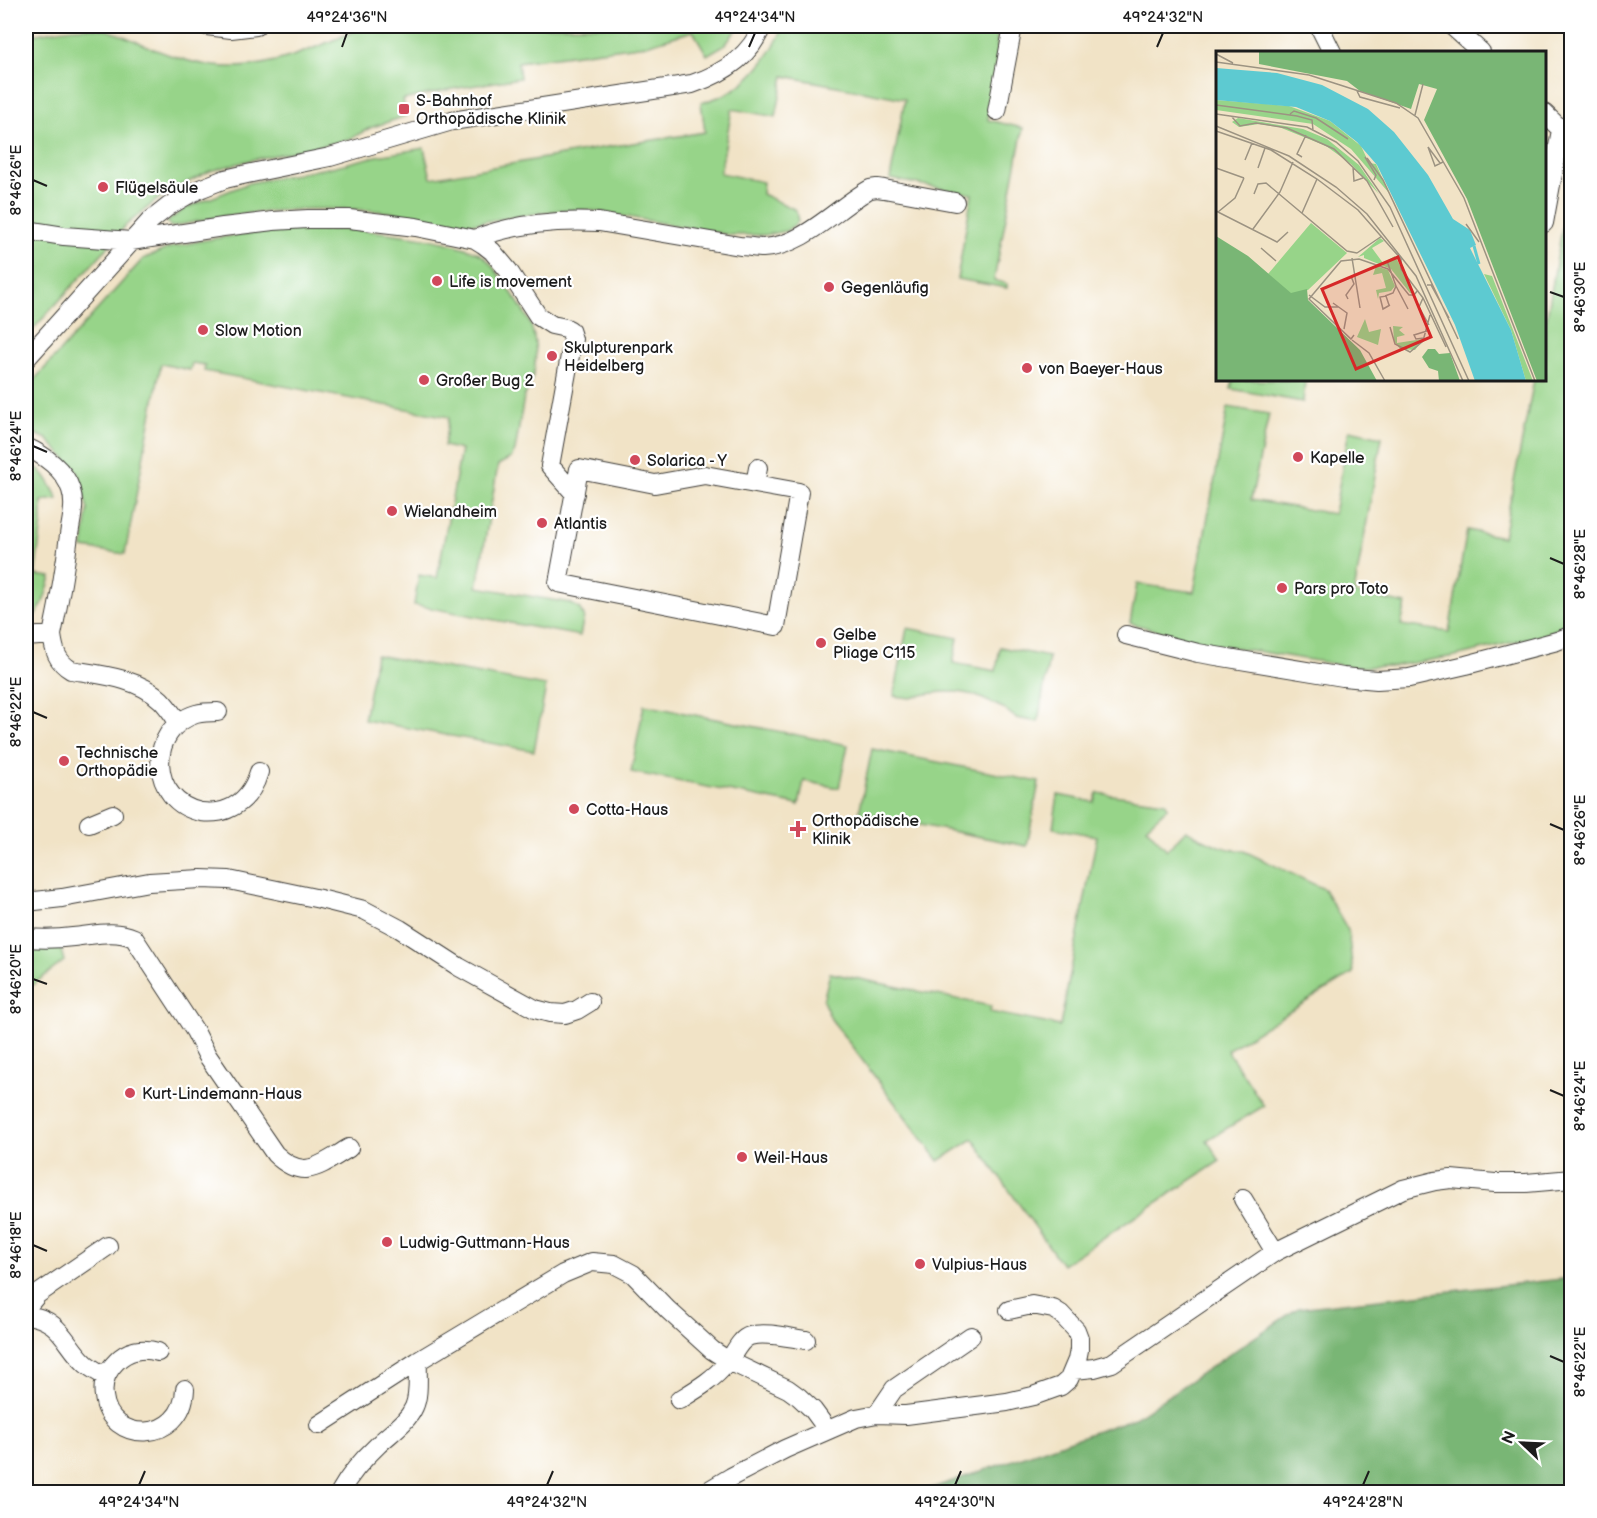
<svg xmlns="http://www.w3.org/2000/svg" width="1597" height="1518" viewBox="0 0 1597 1518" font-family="'Balsamiq Sans',sans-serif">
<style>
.green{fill:#97d489;stroke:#5a7852;stroke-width:1.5}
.forest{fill:#79b675;stroke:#4a6948;stroke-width:1.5}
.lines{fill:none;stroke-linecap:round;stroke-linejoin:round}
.lane-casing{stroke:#3c3a36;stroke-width:20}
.lane{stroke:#fff;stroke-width:18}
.ticks{fill:none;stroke:#1c1c1c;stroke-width:2}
.poi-dot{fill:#d1495b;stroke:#fff;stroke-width:2}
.labels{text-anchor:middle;stroke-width:4.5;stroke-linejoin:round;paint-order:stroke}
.poi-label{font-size:16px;fill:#1c1c1c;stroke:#fff;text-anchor:start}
.inset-river{fill:none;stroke:#5dcad1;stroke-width:3}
.inset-road{fill:none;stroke:#9c9382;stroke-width:1.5}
.view{fill:#d62828;fill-opacity:0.15;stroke:#d62828;stroke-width:3}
.inset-edge{fill:none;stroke:#1c1c1c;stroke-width:3}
.neatline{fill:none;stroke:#1c1c1c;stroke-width:2}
.ticks-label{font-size:15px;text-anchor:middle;fill:#1c1c1c}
</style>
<rect width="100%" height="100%" fill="#fff"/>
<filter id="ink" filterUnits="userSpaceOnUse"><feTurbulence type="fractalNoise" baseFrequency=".0167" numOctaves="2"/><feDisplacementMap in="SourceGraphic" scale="12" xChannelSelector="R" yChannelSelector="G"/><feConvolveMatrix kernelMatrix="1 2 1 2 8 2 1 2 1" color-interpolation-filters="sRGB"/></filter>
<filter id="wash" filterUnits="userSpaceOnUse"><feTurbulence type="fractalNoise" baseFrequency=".008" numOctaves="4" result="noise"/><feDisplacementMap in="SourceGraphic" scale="24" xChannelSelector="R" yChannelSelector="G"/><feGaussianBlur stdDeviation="1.35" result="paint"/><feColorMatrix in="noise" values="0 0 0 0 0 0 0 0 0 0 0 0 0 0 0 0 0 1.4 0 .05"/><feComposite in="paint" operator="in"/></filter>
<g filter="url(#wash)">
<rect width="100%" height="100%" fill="#f1e3c6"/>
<path class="green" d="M367,26H739L726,44L707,55L693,31L646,45L518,62L520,78L447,90L403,100L406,116L370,128L348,140L251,160L210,171L163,195L125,226L108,247L26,337V36C50,32 78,24 103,29C123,34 140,44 159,51C182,60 210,68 235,67C281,66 325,43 367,26Z
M784,26H995C1002,47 991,96 988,120L1023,128L994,280L1007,284V288L957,279L972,194L890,179L905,99L784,76L776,117L732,109L720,173L763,182L762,194L796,210L798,222L786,231L765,235H730L588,210H560L469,224C441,224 414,215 387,212C334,206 278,209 225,216C207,219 189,223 171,227L167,222L186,208L249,183L332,167L377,156L424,148L431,178L601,148L705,132L701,103C710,100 720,97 728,93C755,78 772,53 784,26Z
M1571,176V624L1539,636L1455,656L1393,666L1353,667L1195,641L1130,623L1137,584L1194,592L1228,407L1269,414L1251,500L1334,514L1349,430L1382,437L1354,593L1406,604L1401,625L1449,632L1467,530L1503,537L1534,380H1544L1545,328Z
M353,229C390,233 442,238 476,252C488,257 496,271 504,282C512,293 523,309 529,321C539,343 538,376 524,397L515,451L511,458L498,465L477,587L570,603L579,608L584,616L580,636L414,605L419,575L437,578L461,450L444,446L449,417L204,371L205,365L192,363L190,370L161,364L125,554L83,548L88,510L78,472L47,439L26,430V389L143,259L169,248L200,241L244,234L293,230Z
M1233,380H1304L1305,381L1303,402L1231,389Z
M26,461C43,468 50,483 58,499L42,501V523L35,575L51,577C46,593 43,614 26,621Z
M907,628L958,638L953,663L996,671L1000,647L1049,657L1038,722L1016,718L1003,708L974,695L958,692H942L926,694L911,698L894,696Z
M376,655L546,686L534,751L364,720Z
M644,705L848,745L839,788L804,781L799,805L631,772Z
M872,749L1039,782L1027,846L859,813Z
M1097,793L1165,802L1168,807L1146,827L1167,850L1186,830C1199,837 1226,852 1242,850L1324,889L1348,930L1353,973L1227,1050L1264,1106L1207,1140L1220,1161L1062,1265L973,1139L939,1161L831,1019L823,1001L830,973L991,1006L990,1012L1060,1026L1097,836L1053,828L1058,795L1094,802Z
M26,946H60L64,961L26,990Z"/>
<path class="forest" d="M1571,1278V1492H921L1135,1418L1298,1308Z"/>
</g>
<g filter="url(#ink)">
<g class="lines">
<g class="lane-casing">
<path id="lane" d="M207,26L231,29L256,26
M1319,26L1332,52
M1452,26L1481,52
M997,111L1013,26
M1544,113L1569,137
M1544,223L1561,130
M26,230L64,236L131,241L223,227L273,221L308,219H349L416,227L475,239L483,244L492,251L508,270L538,316L552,325L566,328L570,330L573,339L550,466L575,494
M475,239C515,223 557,220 599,222L740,246C747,246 756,248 763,248C804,246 836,208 870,189L877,188L884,189L955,202
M26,359L150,221L169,206L186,196L202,188L225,179L247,174L330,157L452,121L692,84C722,74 750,57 762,26
M26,447C44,455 65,470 71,490C76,505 71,520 69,535C65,569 59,602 52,635L26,637
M755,484L705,475L655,484L579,469L558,583L776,626L799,492L755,484L758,468
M52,635C54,650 57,662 71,670C102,675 138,678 161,700C168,707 173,715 179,723
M1126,635L1198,653L1343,677L1377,680L1409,678L1466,665L1557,641L1572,635
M218,712C211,712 203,712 196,714C146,729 149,802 201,812C210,813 219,813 228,809C245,802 254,789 259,772
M89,824L113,814
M26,902L62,898L149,882L201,879L229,880L320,899L364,910L400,929L459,967L535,1009L550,1013L565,1014L577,1010L590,1002
M26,938C41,939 58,939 73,937C94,935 115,929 134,938L195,1031L207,1055L275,1154C304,1182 320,1165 349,1148
M1243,1199L1275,1252
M26,1308L38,1294L108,1246
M26,1315C62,1319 64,1344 86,1364C92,1369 100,1373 106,1377
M158,1352C143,1347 127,1350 116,1362C107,1371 102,1383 104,1396C109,1445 183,1444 185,1389
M1074,1370L1094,1368L1112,1363L1275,1252L1403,1189L1435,1181L1451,1179L1495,1183H1526L1572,1179
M679,1400C697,1389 713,1380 727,1363C734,1355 739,1339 750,1336C765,1331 791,1338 806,1340
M877,1414L894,1389L971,1336
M319,1425L418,1361L563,1274L592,1262L614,1264L633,1274L668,1310L712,1350L729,1361L788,1389L799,1397L813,1410L827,1429
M340,1492C350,1474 363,1459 378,1445C390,1433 407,1423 414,1407C420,1394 417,1375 418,1361
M706,1492L731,1477L785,1449L856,1418L877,1414L906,1415L1007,1402L1033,1396L1061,1386L1069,1379L1077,1360L1079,1350V1338L1076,1330L1061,1314L1053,1309L1032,1305L1009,1310"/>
</g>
<use href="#lane" class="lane"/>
</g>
</g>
<path class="ticks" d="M342,47L347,33M749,47L755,33M1157,47L1163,33M33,180L47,186M1550,292L1564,297M33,446L47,452M1550,558L1564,564M33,712L47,718M1550,824L1564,830M33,979L47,984M1550,1090L1564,1096M33,1245L47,1251M1550,1356L1564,1362M139,1485L145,1471M547,1485L553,1471M955,1485L961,1471M1363,1485L1369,1471"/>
<g class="poi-dot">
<rect x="398" y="103" width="12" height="12" rx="3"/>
<circle cx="103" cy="187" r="6"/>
<circle cx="437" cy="281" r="6"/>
<circle cx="829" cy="287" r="6"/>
<circle cx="203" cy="330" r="6"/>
<circle cx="552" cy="356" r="6"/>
<circle cx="1027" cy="368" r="6"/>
<circle cx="424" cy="380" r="6"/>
<circle cx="1298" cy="457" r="6"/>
<circle cx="635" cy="460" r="6"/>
<circle cx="392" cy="511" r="6"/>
<circle cx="542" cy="523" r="6"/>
<circle cx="1282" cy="588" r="6"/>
<circle cx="821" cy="643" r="6"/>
<circle cx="64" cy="761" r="6"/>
<circle cx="574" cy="809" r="6"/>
<path d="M795 820h6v6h6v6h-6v6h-6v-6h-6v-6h6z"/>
<circle cx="130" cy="1093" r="6"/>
<circle cx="742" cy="1157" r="6"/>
<circle cx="387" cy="1242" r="6"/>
<circle cx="920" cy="1264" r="6"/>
</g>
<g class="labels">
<g class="poi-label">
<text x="416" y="106">S-Bahnhof<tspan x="416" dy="18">Orthopädische Klinik</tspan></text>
<text x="115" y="193">Flügelsäule</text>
<text x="449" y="287">Life is movement</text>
<text x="841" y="293">Gegenläufig</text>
<text x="215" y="336">Slow Motion</text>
<text x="564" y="353">Skulpturenpark<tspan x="564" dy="18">Heidelberg</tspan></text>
<text x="1039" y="374">von Baeyer-Haus</text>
<text x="436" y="386">Großer Bug 2</text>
<text x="1310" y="463">Kapelle</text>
<text x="647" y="466">Solarica - Y</text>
<text x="404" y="517">Wielandheim</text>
<text x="554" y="529">Atlantis</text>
<text x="1294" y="594">Pars pro Toto</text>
<text x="833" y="640">Gelbe<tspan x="833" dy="18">Pliage C115</tspan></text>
<text x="76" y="758">Technische<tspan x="76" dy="18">Orthopädie</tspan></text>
<text x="586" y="815">Cotta-Haus</text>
<text x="812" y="826">Orthopädische<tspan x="812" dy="18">Klinik</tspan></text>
<text x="142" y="1099">Kurt-Lindemann-Haus</text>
<text x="754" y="1163">Weil-Haus</text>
<text x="399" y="1248">Ludwig-Guttmann-Haus</text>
<text x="932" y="1270">Vulpius-Haus</text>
</g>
</g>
<g transform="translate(1216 51)">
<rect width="330" height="330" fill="#f1e3c6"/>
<path d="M0,49L73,55L114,70L145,95L153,112L160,113L173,142L135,98L97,73L0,59ZM22,67L87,78L111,88L143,114L163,143L135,113L110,95L63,76L43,73L23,76L16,71ZM95,172L131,202L92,239L75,243L52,223ZM164,187L168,190L156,197L167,212L179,205L199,243L194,242L175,218L148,207V204L142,206ZM160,215L172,219L179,235L175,240L163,242L162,248L160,239L170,237L166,222L157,224ZM268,223L276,225L317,330H310L295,279ZM149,268L153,281L165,278L162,294L141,286ZM177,275L187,276L183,279L189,284L181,286V292L207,288L205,291L199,299L184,298L178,290Z" fill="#97d489"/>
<path d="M43,0H330V330H321L251,148L208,69L221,38L203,33L195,58L144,40L131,30L43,13ZM0,185L32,205L75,242L91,238L92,249L144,299L161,330H0ZM212,298H219L223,303L234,302L244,330H223L222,320L213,317L206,306Z" fill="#79b675"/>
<path d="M0,17L61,22L106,34L152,58L178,81L212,124L237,168L254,179L260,194L254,197L295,279L310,330H259L239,274L161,114L141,91L114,70L80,56L0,49Z" fill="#5dcad1"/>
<path class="inset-river" d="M258,195L263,213"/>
<path class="inset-road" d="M0,3L17,12M0,11L93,24L180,52L202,67L248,147L319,330M141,40L144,46L184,57M0,54L81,65L96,69L97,79M0,63L91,76L120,91L142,110L174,156L253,330M74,63L78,60L100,67L132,88M199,64L207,33M16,66L24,75L40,72L71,77L118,98L151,130L177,176M0,75L73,105L120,136L151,163L200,225L247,330M0,80L55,99L101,128L142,159L185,208M212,96L219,115L227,111M212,96L224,112M86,106L81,103L90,84M149,106L160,124L158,129M151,107L167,129L242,288M29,109L36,92M137,116L138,130L147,127M0,117L28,127M42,117L49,97M38,143L42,133L50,132L131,200L141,202M0,160L61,191L72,181M2,161L19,147L28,127M86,162L101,128M250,173L263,191M37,178L64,141L77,111M45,197L60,210M141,202L166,185M136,207L144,257M185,208V218L207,247L230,296M211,234H215L233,267M180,235L192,258M93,244L109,256H122M169,245L177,242L180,235L171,210M207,247L203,256L213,274M132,248L130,244L138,233L135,225M117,252L131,262L128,278M173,254L170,245L164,246L167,258L174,254M174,276L179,293L194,301L207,290L214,264M138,284L135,288L93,248L125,210L143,208L172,218L193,244H198L202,239M208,287L200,288L198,284L211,280M136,289L153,302L169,330"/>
<path class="view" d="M182,206L215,286L140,318L106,238Z"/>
<rect width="330" height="330" class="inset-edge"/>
</g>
<rect width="1597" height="1518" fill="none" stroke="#fff" stroke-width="66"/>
<g transform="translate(1522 1443) rotate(293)" stroke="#ffffff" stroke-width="4.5" paint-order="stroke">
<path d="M0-4.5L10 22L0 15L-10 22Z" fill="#1c1c1c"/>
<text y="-9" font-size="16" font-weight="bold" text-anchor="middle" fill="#1c1c1c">N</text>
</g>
<rect x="33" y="33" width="1531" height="1452" class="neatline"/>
<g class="ticks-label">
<text x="347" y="22">49°24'36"N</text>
<text x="755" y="22">49°24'34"N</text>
<text x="1163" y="22">49°24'32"N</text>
<text transform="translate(16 180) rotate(-90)" y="5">8°46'26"E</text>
<text transform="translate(1580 297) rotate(-90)" y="5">8°46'30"E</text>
<text transform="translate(16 446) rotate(-90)" y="5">8°46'24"E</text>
<text transform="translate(1580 564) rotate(-90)" y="5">8°46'28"E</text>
<text transform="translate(16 712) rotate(-90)" y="5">8°46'22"E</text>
<text transform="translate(1580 830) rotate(-90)" y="5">8°46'26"E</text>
<text transform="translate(16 979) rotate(-90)" y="5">8°46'20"E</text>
<text transform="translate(1580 1096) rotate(-90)" y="5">8°46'24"E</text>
<text transform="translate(16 1245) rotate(-90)" y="5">8°46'18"E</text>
<text transform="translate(1580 1362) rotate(-90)" y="5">8°46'22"E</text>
<text x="139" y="1507">49°24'34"N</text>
<text x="547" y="1507">49°24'32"N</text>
<text x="955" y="1507">49°24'30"N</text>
<text x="1363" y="1507">49°24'28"N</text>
</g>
</svg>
